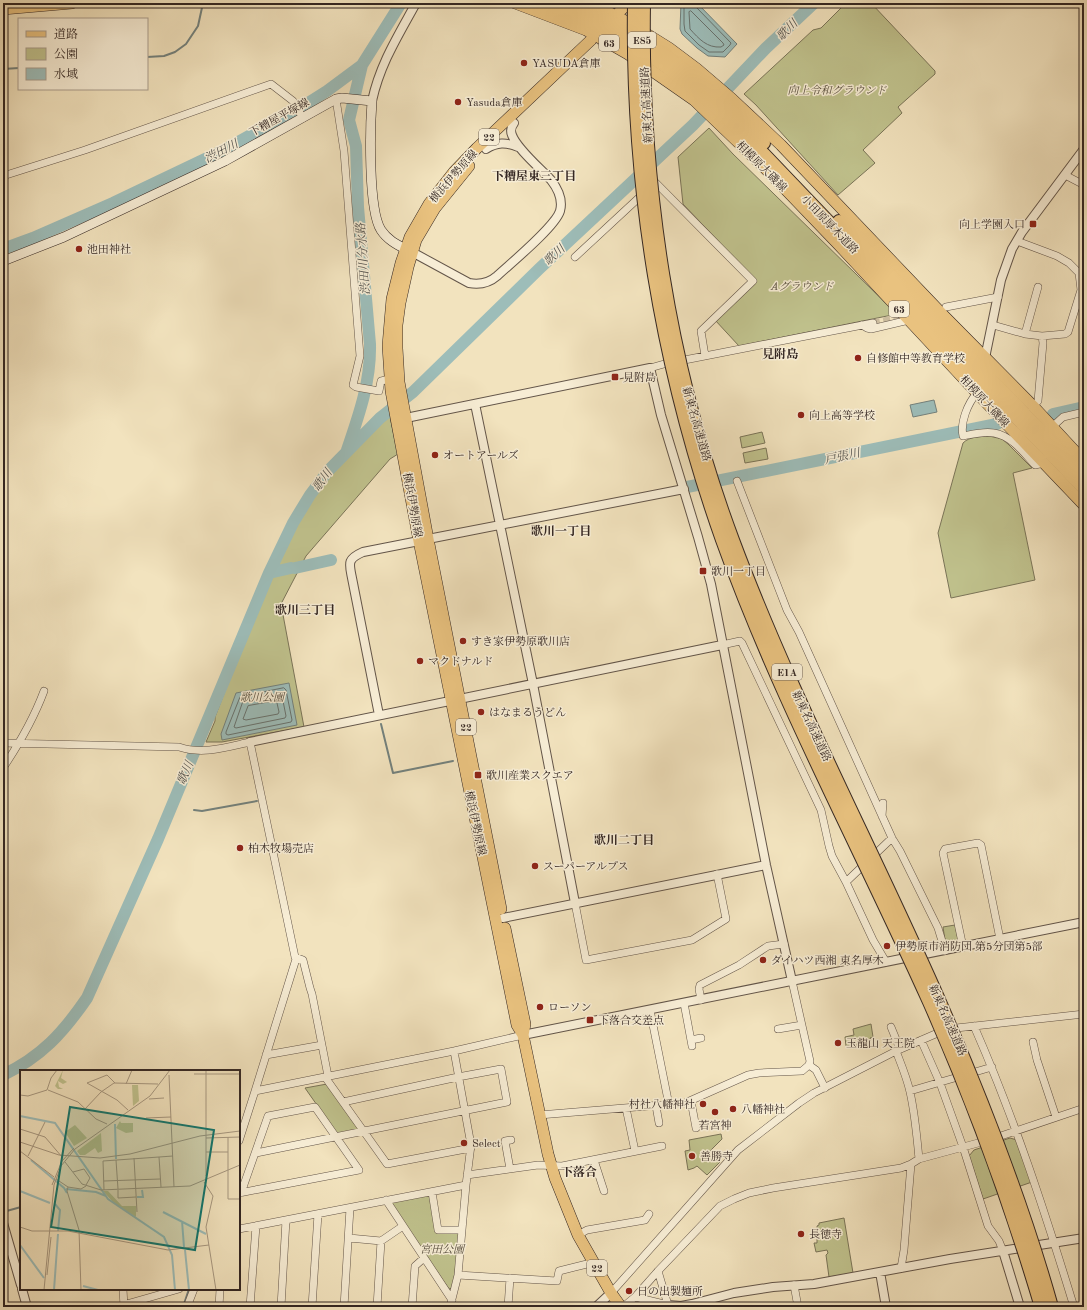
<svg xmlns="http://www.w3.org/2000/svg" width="1087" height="1310" viewBox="0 0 1087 1310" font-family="'Old Standard TT','Noto Serif JP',serif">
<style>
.green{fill:#c0c28d;stroke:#7a7458}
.water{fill:#9dbdb9;stroke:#73817d}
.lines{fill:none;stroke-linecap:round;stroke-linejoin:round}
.shore{stroke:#68726e;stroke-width:1}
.stream{stroke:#73817d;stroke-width:2}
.river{stroke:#9dbdb9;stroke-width:12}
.minor-tunnel{stroke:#ccbd9f;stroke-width:7;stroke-dasharray:7 3.5;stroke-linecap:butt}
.primary-tunnel{stroke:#ccbd9f;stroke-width:11;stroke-dasharray:11 5.5;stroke-linecap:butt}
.minor-casing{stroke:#635549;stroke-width:8}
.tertiary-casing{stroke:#635549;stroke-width:10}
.secondary-casing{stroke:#332622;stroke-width:10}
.primary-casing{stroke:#332622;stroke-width:12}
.motorway-casing{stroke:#332622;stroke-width:14}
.minor{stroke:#f7edd5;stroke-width:7}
.tertiary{stroke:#f7edd5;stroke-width:8}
.secondary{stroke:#f7edd5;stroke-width:9}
.primary{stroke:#e9c27f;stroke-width:11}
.motorway{stroke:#e9c27f;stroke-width:12}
.motorway-bridge-casing{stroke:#332622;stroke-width:14;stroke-linecap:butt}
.motorway-bridge{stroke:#e9c27f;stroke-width:12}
.poi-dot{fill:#8f2418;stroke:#f7edd5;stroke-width:1.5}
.labels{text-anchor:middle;stroke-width:3;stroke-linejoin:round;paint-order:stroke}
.shield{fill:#f7edd5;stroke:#6e6258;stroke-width:1}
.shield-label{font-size:10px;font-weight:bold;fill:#332622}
.poi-label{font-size:11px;fill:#332622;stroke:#f7edd5;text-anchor:start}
.park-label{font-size:11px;font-style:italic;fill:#564d3d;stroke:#f7edd5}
.street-label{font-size:11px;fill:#332622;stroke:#f7edd5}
.water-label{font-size:12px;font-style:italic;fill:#53534f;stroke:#f7edd5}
.neighbourhood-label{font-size:12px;font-weight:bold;fill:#332622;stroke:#f7edd5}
.inset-river{fill:none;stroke:#9dbdb9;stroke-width:2}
.inset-road{fill:none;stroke:#a69780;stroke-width:1}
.view{fill:#0f766e;fill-opacity:0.15;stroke:#0f766e;stroke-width:2}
.inset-edge{fill:none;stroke:#332622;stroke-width:2}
</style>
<rect width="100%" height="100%" fill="#f2e3be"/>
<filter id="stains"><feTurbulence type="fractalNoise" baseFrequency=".005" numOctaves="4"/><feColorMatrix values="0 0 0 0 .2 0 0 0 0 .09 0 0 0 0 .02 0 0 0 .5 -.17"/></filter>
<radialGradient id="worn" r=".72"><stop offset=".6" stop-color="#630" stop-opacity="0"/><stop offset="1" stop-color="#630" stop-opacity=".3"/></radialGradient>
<path class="green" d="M846,3H871L935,71V74L898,107L902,113L863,150L875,163L838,195L756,105L744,94L813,30L821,28Z
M709,128L733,154L897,314L739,346L715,320L756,281L683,204L678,157Z
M388,415L390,417L398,454L390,459L306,556L281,604L304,727L222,742H206L215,721V717C229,680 244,643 259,606C275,565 292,522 320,487Z
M762,432L765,443L742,448L740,437Z
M989,436L1002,439L1008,444L1032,468L1013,473L1035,580L951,598L938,533L963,443C970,436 980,437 989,436Z
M766,448L768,459L745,463L743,453Z
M955,925L959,943L958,945L949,946L945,940L943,927Z
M871,1024L873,1037L870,1038L871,1040L858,1043V1045L846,1046L845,1037L854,1035L853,1029Z
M327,1084L360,1129L338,1135L305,1088Z
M721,1134L722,1139L710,1151L720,1162L707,1175L697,1166L694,1168L688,1170L685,1151L690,1150L689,1140Z
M1010,1138L1017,1140L1032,1182L983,1199L969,1156L974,1150Z
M429,1194L437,1232H460L453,1288L449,1289L391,1205L393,1201Z
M844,1218L853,1273L829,1277L826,1255L828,1253L827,1250L816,1252L814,1243H817V1239L819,1238L817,1226L819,1225V1223Z"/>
<path class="water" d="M681,3H697L737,44L725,57L708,56L697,48L682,34L680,29Z
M934,400L937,412L913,417L910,405Z
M289,683L297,725L222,740L221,734L236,693Z"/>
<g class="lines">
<path class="shore" d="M684,3V24L685,31L699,45L709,52H723L730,45L731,43L696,7L695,3
M691,11L723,43L724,45L721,47C707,48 699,39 690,29L689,12Z
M284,688L286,690L292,720L291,722L228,735L226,734V732L240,697Z
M280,694L282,696L286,716L285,718L236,728L234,727L243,701Z
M275,701L277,703L279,712L278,714L246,720L243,719L248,706Z"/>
<path class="stream" d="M147,57L164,56L175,52L186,44L198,26L203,3
M3,69L19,68
M381,724L393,773L453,761
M194,810L202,811L257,801
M3,1212L21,1207
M183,1307L189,1289"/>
<path class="river" d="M3,249L33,238L113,203L222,151L308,103L327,91L362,65L401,3
M1053,414L1084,407
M347,450C359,415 371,381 370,344L358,207L356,146L349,120L362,65
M687,487L997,424
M295,568L331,560
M269,573L291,568
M3,1075C41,1057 63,1033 87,998L158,839L269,573L293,523L310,495L328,471L380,418L413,392L539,269L693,125L766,48L814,3"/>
<path class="minor-tunnel" d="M873,323L908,316"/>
<path class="primary-tunnel" d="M597,44L628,15"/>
<g class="minor-casing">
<path id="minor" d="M336,99L344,151L360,356L353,385L356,387L379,391L381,381L390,379
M1065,175L1084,185
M3,176L85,150L271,84L293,101L303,118
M652,186L656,183L753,281L701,331L705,356
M575,257L644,193
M946,307L998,297
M862,325L867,328L871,329L909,320
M993,325L1025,334L1042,336L1065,334L1068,332L1081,290L1079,273L1069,263L1057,256L1017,241
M1025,334L1038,287
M650,368L664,364L873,323
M977,393C968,403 960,422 963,436C973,434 984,431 994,433C1012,436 1024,453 1035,465L1044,463
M1033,406L1038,401L1043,343L1042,336
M1052,427L1063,417L1084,412
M737,481L787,610L799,632L892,838L900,851L938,928L945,951
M722,645L740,641L742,643L821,810L829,846L832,856L846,882L873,940L886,962
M3,743L179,747C203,755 227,747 250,742L295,957L303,960L310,988L312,994L328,1076
M3,768C19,744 34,718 44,691
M882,816L883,803
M846,882L892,838
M575,903L586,960L692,940L726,919L717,874
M963,947L943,853L945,849L978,843L981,845L1000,939
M701,1000L699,989L700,985L739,965L768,946L784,944
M684,1003L692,1046
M650,1010L669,1105
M974,1026C1014,1117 1045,1212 1074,1307
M891,1027L900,1049
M778,1029L802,1025
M691,1040L701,1038
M921,1040L940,1083L963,1147L988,1226L999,1241L1003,1251
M1033,1042L1037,1060L1056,1117
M896,1051C901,1064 907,1078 910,1092C915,1114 917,1137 919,1159
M266,1055L322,1045
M809,1065L816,1070L825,1088
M325,1077L387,1164L471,1148
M255,1091L296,959L295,957
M910,1091L992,1067
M691,1101L696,1128
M656,1106L659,1123
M626,1108L635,1151
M539,1115L685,1103L748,1075L759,1073L802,1071L809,1065L810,1061L792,981
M239,1141L255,1091L454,1051L523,1035
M256,1153L507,1102L501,1069L458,1077L343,1102
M594,1160L604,1191
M510,1169L505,1141L511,1140
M467,1175L538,1165L562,1166L662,1146
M432,1192L438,1230H462
M239,1193L359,1170L315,1107L268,1116L241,1193
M386,1200L452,1300
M239,1229L466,1185
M578,1235L587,1230L645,1220L649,1214
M349,1238L381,1241L403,1226
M901,1268L904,1250L911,1164
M458,1275L557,1281L559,1271L587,1264
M794,1285L798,1307
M123,1289L124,1307
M611,1293L738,1150L799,1103L814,1093L896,1051L947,1029L1084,1014
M635,1297L668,1305L658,1271
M116,1307L179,1289
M187,1307L194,1289
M219,1307L220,1289
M250,1307L256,1226
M281,1307L286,1220
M312,1307L318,1214
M344,1307L350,1208
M377,1307L381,1241
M412,1307L415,1266L424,1258
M450,1307L458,1275L466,1185L471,1145L454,1051
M508,1307L510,1278
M623,1307L635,1297L658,1271L720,1206L734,1199L749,1193L773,1188L901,1168L911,1164L919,1159L989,1140L1084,1108"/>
</g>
<g class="tertiary-casing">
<path id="tertiary" d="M372,101C380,64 398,36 416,3
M486,149C497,142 506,142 518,147
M412,252L469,283C480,285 489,283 497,276C511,263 555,227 560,211C563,200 558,189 551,180C540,168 517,149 512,135C510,130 511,127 514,123
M985,358L1001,280L1012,249L1022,232L1084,149
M475,404L533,684L575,903
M401,419L650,368L661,415L698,537L711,584L766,865L792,981
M428,539L684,489
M379,715L352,578C349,563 347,559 363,552L419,541
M250,742L722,645
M503,918L766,865
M523,1035L1084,922
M3,1223L21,1285
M1003,1251L1020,1307
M880,1272L886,1307
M22,1289L27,1307
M668,1305L681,1306L692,1304L734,1293L773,1287L814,1284L950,1259L1084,1238
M596,1307L611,1293"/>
</g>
<g class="secondary-casing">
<path id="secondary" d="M3,261L64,237L225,161L336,99L342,98L372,101C370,127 368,210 381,230C388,241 400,246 411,252"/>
</g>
<g class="primary-casing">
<path id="primary" d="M515,3L586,30L628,54L694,100L764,167L838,244L977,393L1084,505
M589,3L599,7L629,23L669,48L697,69L732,99L781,145L943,315L1033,406L1084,461
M3,9L72,3
M620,11L629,3
M591,40L477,148L454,172L429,204L410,237L401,263L392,299L390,322L388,346L391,391L419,541L517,1025L523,1035L548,1154L555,1178L578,1235L611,1293L621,1307
M469,166L435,208L416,240L408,267L400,303L397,325V348L399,382L428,539L501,909
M505,928L525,1024L523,1035"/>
</g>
<g class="motorway-casing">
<path id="motorway" d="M543,3C601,22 656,56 702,96C724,114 744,134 764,154L1084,489
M570,3C627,25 680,63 725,104C739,117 751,130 764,143
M839,221L1084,475"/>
</g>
<use href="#minor" class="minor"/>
<use href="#tertiary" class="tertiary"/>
<use href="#secondary" class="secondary"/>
<use href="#primary" class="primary"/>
<use href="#motorway" class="motorway"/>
<g class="motorway-bridge-casing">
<path id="motorway-bridge" d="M634,3C631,185 661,368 722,540C779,699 860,848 929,1002C973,1101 1010,1203 1041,1307
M644,3C641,185 669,369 733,540C792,698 872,847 940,1002C983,1101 1023,1203 1052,1307"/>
</g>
<use href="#motorway-bridge" class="motorway-bridge"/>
</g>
<g class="poi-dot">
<circle cx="524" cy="63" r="4"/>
<circle cx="458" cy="102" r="4"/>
<rect x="1029" y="220" width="8" height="8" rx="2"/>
<circle cx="79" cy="249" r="4"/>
<circle cx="858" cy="358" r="4"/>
<rect x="611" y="373" width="8" height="8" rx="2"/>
<circle cx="801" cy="415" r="4"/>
<circle cx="435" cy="455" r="4"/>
<rect x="699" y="567" width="8" height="8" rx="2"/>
<circle cx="463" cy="641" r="4"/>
<circle cx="420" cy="661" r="4"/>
<circle cx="481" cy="712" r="4"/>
<rect x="474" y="771" width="8" height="8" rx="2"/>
<circle cx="240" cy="848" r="4"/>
<circle cx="535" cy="866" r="4"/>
<circle cx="887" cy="946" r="4"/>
<circle cx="763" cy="960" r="4"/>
<circle cx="540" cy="1007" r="4"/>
<rect x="586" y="1016" width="8" height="8" rx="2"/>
<circle cx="838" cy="1043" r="4"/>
<circle cx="703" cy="1104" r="4"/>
<circle cx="733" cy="1109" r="4"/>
<circle cx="715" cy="1112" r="4"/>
<circle cx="464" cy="1143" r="4"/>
<circle cx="692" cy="1156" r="4"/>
<circle cx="801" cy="1234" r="4"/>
<circle cx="629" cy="1291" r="4"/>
</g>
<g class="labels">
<g class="shield">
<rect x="628" y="32" width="28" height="16" rx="3"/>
<rect x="599" y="35" width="20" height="16" rx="3"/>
<rect x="479" y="129" width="20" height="16" rx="3"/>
<rect x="889" y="301" width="20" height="16" rx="3"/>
<rect x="772" y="664" width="30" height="16" rx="3"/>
<rect x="456" y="719" width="20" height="16" rx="3"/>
<rect x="587" y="1260" width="20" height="16" rx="3"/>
</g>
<g class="shield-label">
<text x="642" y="44">E85</text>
<text x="609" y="47">63</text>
<text x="489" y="141">22</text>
<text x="899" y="313">63</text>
<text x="787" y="676">E1A</text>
<text x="466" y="731">22</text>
<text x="597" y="1272">22</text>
</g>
<g class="poi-label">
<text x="532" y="67">YASUDA倉庫</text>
<text x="466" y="106">Yasuda倉庫</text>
<text x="1025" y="228" text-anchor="end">向上学園入口</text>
<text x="87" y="253">池田神社</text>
<text x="866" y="362">自修館中等教育学校</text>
<text x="623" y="381">見附島</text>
<text x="809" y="419">向上高等学校</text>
<text x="443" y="459">オートアールズ</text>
<text x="711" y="575">歌川一丁目</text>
<text x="471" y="645">すき家伊勢原歌川店</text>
<text x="428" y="665">マクドナルド</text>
<text x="489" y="716">はなまるうどん</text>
<text x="486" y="779">歌川産業スクエア</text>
<text x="248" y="852">柏木牧場売店</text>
<text x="543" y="870">スーパーアルプス</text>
<text x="895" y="950">伊勢原市消防団 第5分団第5部</text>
<text x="771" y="964">ダイハツ西湘 東名厚木</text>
<text x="548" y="1011">ローソン</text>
<text x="598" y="1024">下落合交差点</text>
<text x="846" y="1047">玉龍山 天王院</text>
<text x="695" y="1108" text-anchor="end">村社八幡神社</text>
<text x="741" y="1113">八幡神社</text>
<text x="715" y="1129" text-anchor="middle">若宮神</text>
<text x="472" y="1147">Select</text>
<text x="700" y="1160">善勝寺</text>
<text x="809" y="1238">長徳寺</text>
<text x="637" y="1295">日の出製麺所</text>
</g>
<g class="park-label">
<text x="837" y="94">向上令和グラウンド</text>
<text x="802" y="290">Aグラウンド</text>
<text x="262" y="701">歌川公園</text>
<text x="442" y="1253">宮田公園</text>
</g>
<g class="street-label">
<text transform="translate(646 105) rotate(-93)" y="4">新東名高速道路</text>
<text transform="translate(279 117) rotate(-29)" y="4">下糟屋平塚線</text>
<text transform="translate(762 166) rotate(45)" y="4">相模原大磯線</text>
<text transform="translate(453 176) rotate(-49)" y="4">横浜伊勢原線</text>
<text transform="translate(830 224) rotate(46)" y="4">小田原厚木道路</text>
<text transform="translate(985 401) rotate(47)" y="4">相模原大磯線</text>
<text transform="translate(697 424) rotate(74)" y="4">新東名高速道路</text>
<text transform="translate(413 505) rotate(80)" y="4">横浜伊勢原線</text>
<text transform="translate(812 726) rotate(65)" y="4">新東名高速道路</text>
<text transform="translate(476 823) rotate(78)" y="4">横浜伊勢原線</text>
<text transform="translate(948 1020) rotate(66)" y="4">新東名高速道路</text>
</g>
<g class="water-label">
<text transform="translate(787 30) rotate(-45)" y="4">歌川</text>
<text transform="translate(221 151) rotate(-27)" y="4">渋田川</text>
<text transform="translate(554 255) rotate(-43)" y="4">歌川</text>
<text transform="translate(363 259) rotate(-94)" y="4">渋田川分水路</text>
<text transform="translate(842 456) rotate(-12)" y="4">戸張川</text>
<text transform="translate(322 480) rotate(-54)" y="4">歌川</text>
<text transform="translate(185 773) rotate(-67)" y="4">歌川</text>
</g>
<g class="neighbourhood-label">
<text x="534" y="180">下糟屋東三丁目</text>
<text x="780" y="358">見附島</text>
<text x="561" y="535">歌川一丁目</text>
<text x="305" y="614">歌川三丁目</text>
<text x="624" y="844">歌川二丁目</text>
<text x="579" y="1176">下落合</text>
</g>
</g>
<g transform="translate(20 1070)">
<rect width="220" height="220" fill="#f2e3be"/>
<path d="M43,0L41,8L47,12L43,14L38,11L39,17L43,19H38L35,16ZM112,15H118L119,31L113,36ZM100,51L101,53H113V62L106,63L96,58ZM55,55L67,68L54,76L45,62ZM81,63L82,81L78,83L75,78L65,85H60L57,81ZM83,121H88L102,136H116V147L94,133Z" fill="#c0c28d"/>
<path class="inset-river" d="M0,46L35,53L88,129L144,167L152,185L155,220M95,54L96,89M11,90L44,118L47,123M46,119L76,122L86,126M0,121L30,133M117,127H123L122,120M35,134L40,140L38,161M143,142L186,164M162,151L164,177M0,175L24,208M165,180L169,220M63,216L78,220M34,220L38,164"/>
<path class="inset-road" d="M186,0V106M174,4H220M149,5L154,117M95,13L87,5L67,13L97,30L108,40M106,14L112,0M28,20L58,32L76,49L87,54M0,25L8,26L27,20L31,8L37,0M129,29L144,28M65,39L81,22L94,13L138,14M126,48L151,47M0,59L25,67L42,87M208,67V129H220M186,68L220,67M0,72L39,85L80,88L110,84L180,66L220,61M0,81L34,107M186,82H208M8,86L25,52M139,87L141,117M114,88L117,142M96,90L98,119M45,92L62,114L81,120L170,116L220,95M53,102L64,99L70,108L66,115M36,109L48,117M84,111L140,109M184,112L193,126L186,157L196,220M32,115L42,91L54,78M84,120L83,91L153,86M98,120V128L116,127M0,157L12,161H48L148,180L189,175M27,205L31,167M24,220L34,115L41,96L55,79L130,26L150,0M61,220L59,160L47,121L48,117L61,119L66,116"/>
<path class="view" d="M50,37L194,60L175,180L31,157Z"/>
<rect width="220" height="220" class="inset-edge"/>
</g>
<rect width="1087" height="1310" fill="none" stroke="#f2e3be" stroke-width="16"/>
<rect x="4" y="4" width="1079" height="1302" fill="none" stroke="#332622" stroke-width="2"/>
<rect x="8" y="8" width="1071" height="1294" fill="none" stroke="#332622"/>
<rect x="18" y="18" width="130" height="72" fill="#f7edd5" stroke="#a99d8d"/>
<rect x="26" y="31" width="20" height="6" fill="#e9c27f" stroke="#a99d8d"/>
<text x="54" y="38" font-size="12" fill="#332622">道路</text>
<rect x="26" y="48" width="20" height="12" fill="#c0c28d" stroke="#a99d8d"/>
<text x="54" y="58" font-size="12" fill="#332622">公園</text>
<rect x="26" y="68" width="20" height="12" fill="#9dbdb9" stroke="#a99d8d"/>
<text x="54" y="78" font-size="12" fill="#332622">水域</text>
<rect width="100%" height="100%" filter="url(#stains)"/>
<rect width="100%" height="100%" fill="url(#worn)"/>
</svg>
